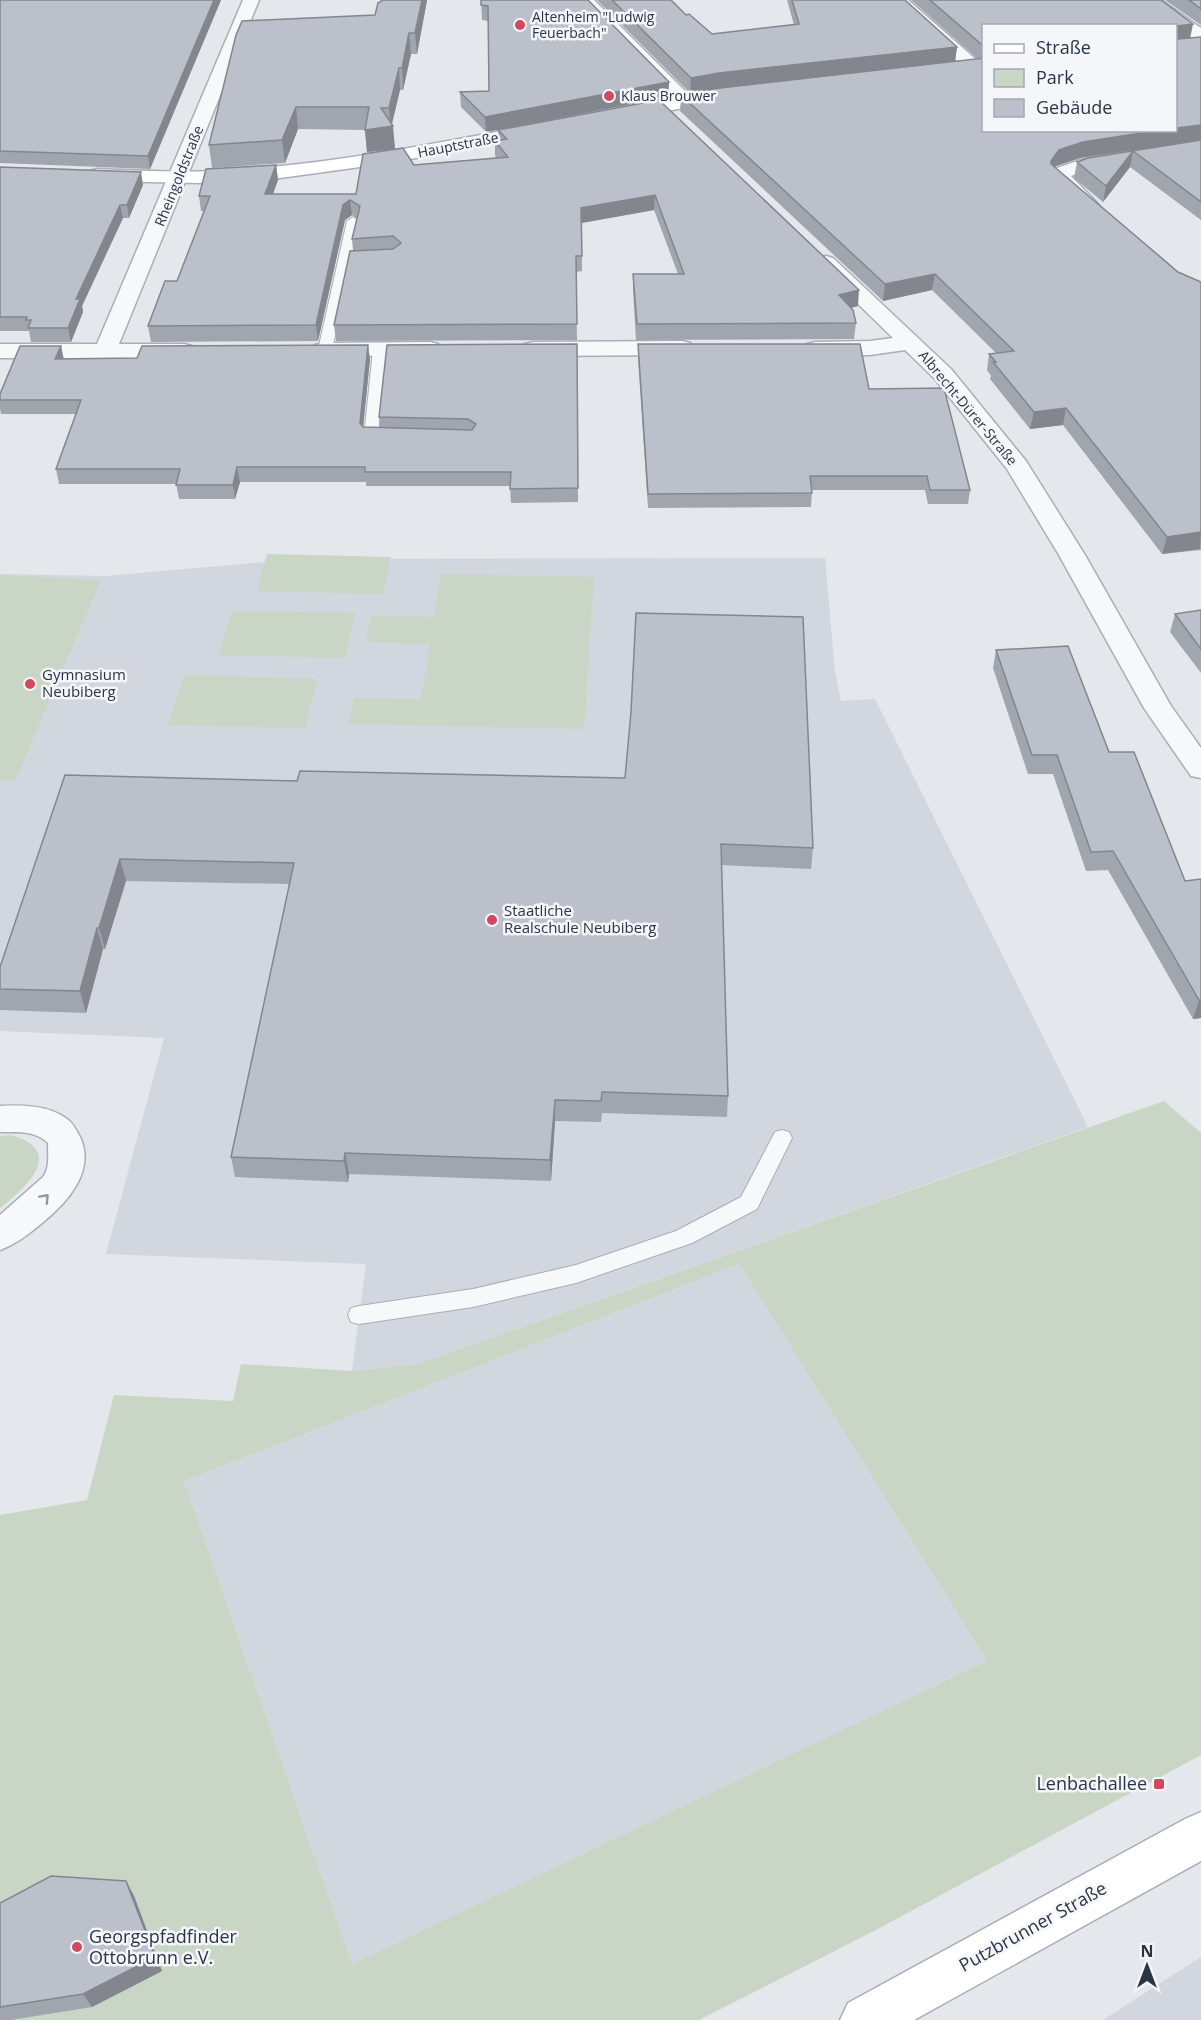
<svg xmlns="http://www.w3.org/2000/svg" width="1201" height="2020" viewBox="0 0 1201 2020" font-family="'Open Sans',sans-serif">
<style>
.built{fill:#d2d6de}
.green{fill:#c9d6c5;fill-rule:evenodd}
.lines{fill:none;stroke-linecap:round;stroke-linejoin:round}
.lane-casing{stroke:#a9aeb7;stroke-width:2}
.street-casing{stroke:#a9aeb7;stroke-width:3}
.secondary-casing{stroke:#a9aeb7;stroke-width:3}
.lane{fill:#f7f8fa;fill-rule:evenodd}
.street{fill:#f7f8fa;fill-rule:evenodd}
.secondary{fill:#fff;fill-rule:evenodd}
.wall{fill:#a1a5ae;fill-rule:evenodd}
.shaded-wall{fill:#83868d}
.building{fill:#bbc0ca;stroke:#83868d;stroke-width:1.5}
.oneway{stroke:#9196a0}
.poi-dot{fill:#d1495b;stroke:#f4f6f9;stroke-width:2}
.labels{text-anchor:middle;stroke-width:5;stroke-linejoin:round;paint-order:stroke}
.far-poi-label{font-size:14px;fill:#2b3445;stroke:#f4f6f9;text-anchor:start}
.far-street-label{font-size:14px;fill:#2b3445;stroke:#f4f6f9}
.poi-label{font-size:15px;fill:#2b3445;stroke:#f4f6f9;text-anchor:start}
.near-poi-label{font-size:18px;fill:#2b3445;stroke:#f4f6f9;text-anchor:end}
.near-street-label{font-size:18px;fill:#2b3445;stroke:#f4f6f9}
</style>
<rect width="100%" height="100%" fill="#e4e7ec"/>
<path class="built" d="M825,558L835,672L841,701L875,699L1088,1127L417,1364L352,1371L366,1264L106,1254L164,1038L0,1031V574L106,576L298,559Z
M739,1264L987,1661L352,1964L184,1481Z
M1201,1957V2020H1103Z"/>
<path class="green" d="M267,554L391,557L383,594L257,591Z
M441,574L594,577L584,729L349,724L354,698L421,699L430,644L366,642L371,616L434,617Z
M0,575L101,580L15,781L0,780Z
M232,611L355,613L345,658L219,655Z
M184,675L317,679L305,728L168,725Z
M1164,1101L1201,1133V1755L874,1931L699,2020H0V1515L87,1500L114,1395L233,1401L241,1364L352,1371L417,1364ZM739,1264L987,1661L352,1964L184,1481Z
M10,1135C67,1150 27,1187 0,1208V1136Z"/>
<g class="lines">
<g class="lane-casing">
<path id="lane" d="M353,217L359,221L332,350L325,354L318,350L347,221Z
M380,346L387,350L378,433L394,435L396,438L394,441C385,443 370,444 364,437L373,350Z
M782,1130L789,1132L792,1138L757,1209L692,1243L576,1283L473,1307L359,1324L351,1322L348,1315L351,1308L359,1306L473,1289L576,1265L676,1231L741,1197L775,1132Z"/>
</g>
<g class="street-casing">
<path id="street" d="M243,0H259L119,344H184L192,346L195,351L192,356L184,358H0V344H97Z
M577,0H594L691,97L694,101L691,105H679Z
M890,0H908L980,63L983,67L980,71H968Z
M1142,0H1161L1201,28V41L1195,40Z
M1201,141V153L1084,171L1071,176L1099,205L1096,209H1082L1050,178L1057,168L1080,160Z
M826,256L833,258L951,369L1026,461L1085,555L1171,706L1201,748V778L1191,776L1144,708L1059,555L1007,469L935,379L905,350L870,355L815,356L807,354L804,349L807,344L815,342L870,341L893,338L819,266L816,262L819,258Z
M682,341L690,343L693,348L690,353L682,355L533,356L525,354L522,349L525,344L533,342Z
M430,342L438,344L441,349L438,354L323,357L315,355L312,350L315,345L323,343Z
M0,1106C21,1105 49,1105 67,1119C73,1123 76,1130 80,1137C96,1171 67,1203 42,1223C29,1234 16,1244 0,1250V1215L43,1177C50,1168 48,1155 48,1143C35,1130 17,1132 0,1132Z"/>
</g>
<g class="secondary-casing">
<path id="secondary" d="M725,90L731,91L734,95L731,99L620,120L613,118L611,114L613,110L620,108Z
M542,123L549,125L551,129L549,133L389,163L273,179L200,183L97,181L90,179L87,175L90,171L97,169C143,171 189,173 234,170C338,163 440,143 542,123Z
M1201,1812V1861L914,2020H840L848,2003L1185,1819Z"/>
</g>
<use href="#lane" class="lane"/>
<use href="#street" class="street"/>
<use href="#secondary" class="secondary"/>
</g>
<path class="wall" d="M0,0H221L150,169L0,163Z
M383,0H427L417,54H411L403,90H400L392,124L395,149L367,152L365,130L298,129L285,163L212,168L209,145L375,15Z
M481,0L669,82L668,97L486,132L461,107L460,92L489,91L488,21L482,20Z
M597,0H671L686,15L712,34L794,25L787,0H905L957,47L955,61L978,59L911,0H1161L1190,38L1201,37V140L1080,158L1056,166L1055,167L1178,272L1201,282V550L1162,554L1063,425L1030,429L990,379L991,376L987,370L989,354L996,353L932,290L883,301L680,111L681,95L827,76L719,88L690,93ZM984,26H1176L984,130Z
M1165,0H1201V25Z
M659,100L858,306L851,308L856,323L854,339L636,340L633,290V274H678L654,210L582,223V271L576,272L577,340L336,341L334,325L353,250L352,239L357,219L352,215L345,220L318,341L151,342L148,326L177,281L204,211H201L199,196L276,165L278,180L273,194H356L414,165L497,158L495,156V141L498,140V130Z
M1201,140V220L1130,167L1103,202L1074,178L1077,162L1088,158Z
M0,167L143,185L129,218H123L82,306L83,312L71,342H31L29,331H0Z
M577,344L578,502L511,503L510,486H366V482H240L235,499H179L176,484H59L56,469L76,414H1L0,409V394L61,346L63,359H370L363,427L380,428L379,417Z
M638,344L869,389L970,490L968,504H928L925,490H812L811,507L648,508L638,358Z
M1201,610V673L1170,632L1175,614Z
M996,650L1109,752L1185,881L1201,879V1018L1193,1019L1108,870L1086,871L1053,774H1028L993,668Z
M65,775L813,848L811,869L721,865L728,1096L727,1117L602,1113L601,1122L555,1121L551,1181L349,1174L348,1182L235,1177L231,1157L290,884L126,881L105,949H103L86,1013L0,1010V967Z
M126,1881L134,1896L162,1971L92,2007L11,2020H0V1903Z"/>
<path class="shaded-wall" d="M214,0H221L150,169L148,156Z
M422,0H427L417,54L415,33Z
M1193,24L1190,39L1176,40L1177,26Z
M409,33L411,54L403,90L402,68Z
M957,47L955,62L719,88L690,93L691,78L719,73Z
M399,68L400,90L391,127L393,126L395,149L367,152L365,130L390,127L389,108Z
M669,82L668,97L486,132L485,117Z
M296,107L298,129L285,163L282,140Z
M1201,125V140L1080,158L1056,166L1048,177L1051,161L1059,150L1083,142L1161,130H1176V128Z
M1133,151L1130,167L1103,202L1106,186Z
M276,165L278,180L267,209L265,194Z
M141,172L143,185L129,218L127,205Z
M655,195L654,210L581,223V208Z
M350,200L352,215L345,220L318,341L316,325L343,205Z
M120,205L123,218L82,306L83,312L71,342L68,328L76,299Z
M935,274L932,290L883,301L885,284Z
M859,290L858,306L837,311L839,295Z
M368,345L370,359L362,437L360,423Z
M61,346L64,360L55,359Z
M1066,408L1063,425L1030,429L1034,412Z
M237,467L240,482L235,499L233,485Z
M1201,532L1200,549L1162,554L1167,537Z
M120,859L126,881L105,949L99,928Z
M97,928L103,949L86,1013L80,991Z
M1199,1000H1201V1018L1193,1019Z
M555,1100V1121L551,1181L550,1160Z
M345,1153L349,1174L348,1182L344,1161Z
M126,1881L134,1896L162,1971L92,2007L83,1994Z"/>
<path class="building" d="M0,0H214L148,156L0,151Z
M383,0H422L415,33H409L402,68H399L389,108H381L393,126L365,130L369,107H296L282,140L209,145L236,35L242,21L375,15L378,3Z
M481,0H588L669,82L485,117L460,92L489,91L488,6L481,5Z
M612,0H671L686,15L689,14L712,34L799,24L792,0H905L957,47L719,73L691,78Z
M930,0H1161L1193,24L1177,26L1178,39L1201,37V125L1176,128V26H984V45L981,44Z
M1189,0H1201V9Z
M984,58V130H1161L1083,142L1059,150L1051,161V164L1178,272L1201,282V532L1167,537L1066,408L1034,412L993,362H996L989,354L1014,351L935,274L885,284L681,95L720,88Z
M659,100L859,290L839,295L853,310L856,323L637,324L633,274H684L655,195L581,208L582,256H576L577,324L334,325L350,251L393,249L401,243L393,236L352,239L360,206L350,200L343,205L316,325L148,326L165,281H177L210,196H199L206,169L276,165L265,194H356L363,154L403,148L414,165L508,157L495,141L507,139L498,130Z
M1201,140V202L1133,151L1106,186L1077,162L1088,158Z
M0,167L141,172L127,205H120L76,299H80L68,328H28L31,320H26L27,317H0Z
M577,344L578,488L510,489L511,472H365V467H237L233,485H176L180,469H56L81,400H0V394L20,346H61L55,359L137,358L142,346L368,345L360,423L363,427L472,430L476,424L468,419L379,417L387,345Z
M638,344H860L869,389L944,388L970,490H930L927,476H810L812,493L648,494Z
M1201,610V649L1175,614Z
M636,613L803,617L813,848L721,844L728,1096L602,1092L601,1101L555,1100L550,1160L345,1153L344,1161L231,1157L294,863L120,859L99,928H97L80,991L0,989V967L65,775L297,781L300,771L625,778L631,712Z
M1068,646L1109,752H1134L1185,881L1201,879V1000H1199L1113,851L1091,852L1057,755H1032L996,650Z
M51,1876L126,1881L155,1957L83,1994L0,2007V1903Z"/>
<defs><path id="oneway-chevron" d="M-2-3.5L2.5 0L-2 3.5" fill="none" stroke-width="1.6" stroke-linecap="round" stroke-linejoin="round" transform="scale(1.5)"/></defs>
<use class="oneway" href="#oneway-chevron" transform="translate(45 1198) rotate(-47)"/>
<g class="poi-dot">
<circle cx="520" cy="25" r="6"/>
<circle cx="609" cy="96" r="6"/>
<circle cx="30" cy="684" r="6"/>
<circle cx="492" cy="920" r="6"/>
<rect x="1153" y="1778" width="12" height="12" rx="3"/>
<circle cx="77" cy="1947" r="6"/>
</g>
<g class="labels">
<g class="far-poi-label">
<text x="532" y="22">Altenheim "Ludwig<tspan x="532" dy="16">Feuerbach"</tspan></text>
<text x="621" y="101">Klaus Brouwer</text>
</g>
<g class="far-street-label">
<text transform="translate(458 145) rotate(-11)" y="5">Hauptstraße</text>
<text transform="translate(179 176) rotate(-68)" y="5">Rheingoldstraße</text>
<text transform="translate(968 408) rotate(50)" y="5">Albrecht-Dürer-Straße</text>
</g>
<g class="poi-label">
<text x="42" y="680">Gymnasium<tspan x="42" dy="17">Neubiberg</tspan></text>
<text x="504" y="916">Staatliche<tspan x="504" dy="17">Realschule Neubiberg</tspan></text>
</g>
<g class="near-poi-label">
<text x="1147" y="1790">Lenbachallee</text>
<text x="89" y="1943" text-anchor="start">Georgspfadfinder<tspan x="89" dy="21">Ottobrunn e.V.</tspan></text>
</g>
<g class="near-street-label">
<text transform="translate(1033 1927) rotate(-29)" y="6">Putzbrunner Straße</text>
</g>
</g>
<rect x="982" y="24" width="195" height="108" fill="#f4f6f9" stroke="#a4a8b1" stroke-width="1.5"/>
<rect x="994" y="44" width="30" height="9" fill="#ffffff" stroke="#a4a8b1" stroke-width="1.5"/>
<text x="1036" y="54" font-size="18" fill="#2b3445">Straße</text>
<rect x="994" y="69" width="30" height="18" fill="#c9d6c5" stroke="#a4a8b1" stroke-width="1.5"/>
<text x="1036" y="84" font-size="18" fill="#2b3445">Park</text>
<rect x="994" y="99" width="30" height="18" fill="#bbc0ca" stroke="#a4a8b1" stroke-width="1.5"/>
<text x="1036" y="114" font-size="18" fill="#2b3445">Gebäude</text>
<g transform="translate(1147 1966)" stroke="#f4f6f9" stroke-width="4.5" paint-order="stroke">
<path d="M0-4.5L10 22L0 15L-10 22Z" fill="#2b3445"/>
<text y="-9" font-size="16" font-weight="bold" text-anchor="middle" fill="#2b3445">N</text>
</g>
</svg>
